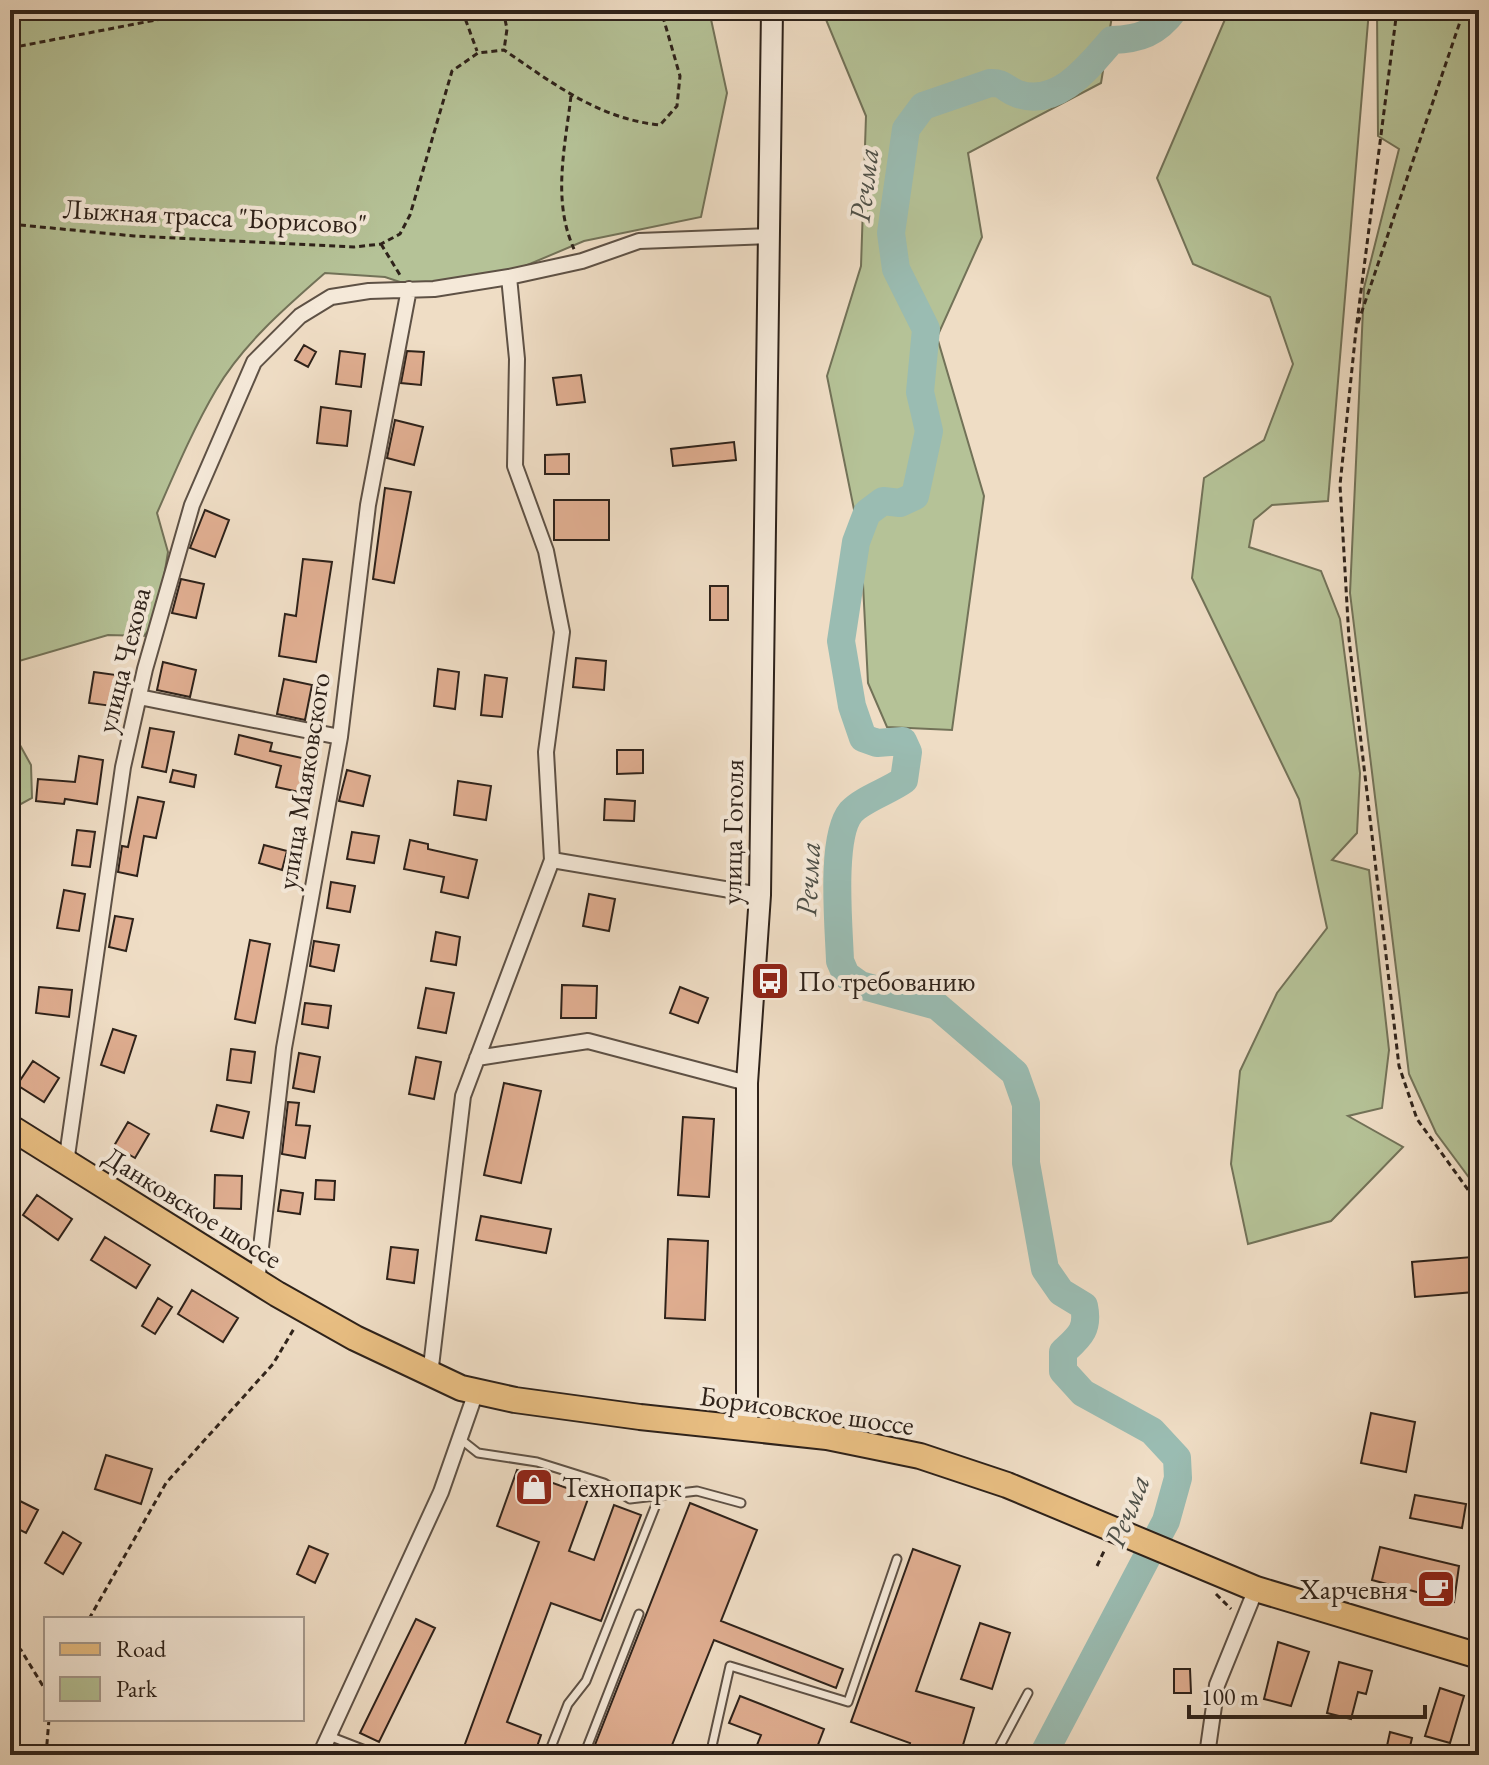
<svg xmlns="http://www.w3.org/2000/svg" width="1489" height="1765" viewBox="0 0 1489 1765" font-family="'EB Garamond',serif">
<style>
.green{fill:#b5c297;stroke:#727258;stroke-width:2}
.lines{fill:none;stroke-linecap:round;stroke-linejoin:round}
.river{stroke:#9abcb2;stroke-width:28}
.building{fill:#e0ae91;stroke:#2e221a;stroke-width:2}
.lane-casing{stroke:#5e5145;stroke-width:11}
.street-casing{stroke:#5e5145;stroke-width:18}
.secondary-casing{stroke:#2e221a;stroke-width:24}
.primary-casing{stroke:#2e221a;stroke-width:28}
.path{stroke:#2e221a;stroke-width:3;stroke-dasharray:6 4;stroke-linecap:butt}
.lane{stroke:#f5e9d9;stroke-width:7}
.street{stroke:#f5e9d9;stroke-width:14}
.secondary{stroke:#f5e9d9;stroke-width:20}
.primary{stroke:#e8be82;stroke-width:24}
.labels{text-anchor:middle;stroke-width:8;stroke-linejoin:round;paint-order:stroke}
.street-label{font-size:28px;fill:#2e221a;stroke:#f5e9d9}
.poi-label{font-size:28px;fill:#2e221a;stroke:#f5e9d9;text-anchor:start}
.water-label{font-size:30px;font-style:italic;fill:#4e5048;stroke:#f5e9d9}
</style>
<rect width="100%" height="100%" fill="#efddc5"/>
<filter id="stains"><feTurbulence type="fractalNoise" baseFrequency=".0025" numOctaves="4"/><feColorMatrix values="0 0 0 0 .2 0 0 0 0 .09 0 0 0 0 .02 0 0 0 .5 -.17"/></filter>
<radialGradient id="worn" r=".72"><stop offset=".6" stop-color="#630" stop-opacity="0"/><stop offset="1" stop-color="#630" stop-opacity=".3"/></radialGradient>
<path class="green" d="M10,10H709L727,93L701,217L584,241L499,277L436,294L385,277L325,273C286,307 242,345 216,390C193,429 175,472 157,513L168,552L157,620L144,636L108,635L12,663L10,670Z
M822,10H1113L1101,83L968,153L982,237L937,337L984,496L952,730L887,727L868,683L861,544L827,376L861,266L866,116Z
M1229,10H1369L1328,501L1272,505L1254,520L1249,547L1321,571L1340,619L1360,773L1357,833L1332,860L1369,870L1389,1050L1382,1108L1348,1116L1403,1147L1331,1221L1248,1244L1231,1164L1240,1071L1277,993L1327,928L1299,799L1192,578L1204,478L1264,440L1293,364L1270,297L1193,264L1157,178Z
M1377,10H1479V1191L1436,1133L1409,1074L1350,593L1364,288L1399,149L1378,136Z
M10,727L31,765L32,798L10,810Z"/>
<g class="lines">
<path class="river" d="M1043,1755L1166,1521L1178,1478L1177,1458L1152,1431L1083,1393L1063,1371V1352C1079,1337 1089,1330 1084,1306L1061,1292L1045,1269L1026,1163V1104L1015,1073L937,1006L860,985L846,975L840,961C839,928 830,837 851,812C863,799 889,791 904,780L908,752L903,741L877,743L863,738L852,706L841,641L856,542L867,513L883,501L900,503L915,496L929,431L920,392L926,329L896,269L891,233L906,129L923,106L990,83C1004,82 1006,90 1018,94C1058,108 1090,65 1112,40C1140,39 1157,33 1174,10"/>
</g>
<path class="building" d="M304,345L316,352L308,367L295,360Z
M340,351L365,354L361,387L336,384Z
M407,351L424,352L421,385L401,383Z
M581,375L585,402L557,405L553,378Z
M321,407L351,411L347,446L317,443Z
M395,420L423,427L414,465L387,458Z
M734,442L736,460L673,466L671,449Z
M569,454V474H545V455Z
M385,488L411,492L394,583L373,579Z
M554,500H609V540H554Z
M205,510L229,520L215,557L190,548Z
M303,559L332,562L316,662L279,656L285,614L296,616Z
M181,579L204,584L196,618L172,613Z
M710,586H728V620H710Z
M576,658L606,661L604,690L573,687Z
M163,662L196,670L190,697L157,690Z
M438,669L459,672L455,709L434,706Z
M94,672L116,675L112,706L89,703Z
M485,675L507,678L502,717L481,715Z
M284,679L312,685L305,720L277,714Z
M150,728L174,732L166,772L142,767Z
M239,735L272,743L270,751L311,760L304,793L276,787L281,766L235,754Z
M617,750H643V773L617,774Z
M79,756L103,760L97,804L65,799L64,804L36,801L38,779L75,782Z
M173,770L196,775L194,787L170,782Z
M347,770L370,776L363,806L339,801Z
M458,781L491,786L486,820L454,815Z
M138,797L164,802L156,838L144,836L137,876L118,872L122,846L128,847Z
M605,799L635,801L634,821L604,820Z
M77,830L95,832L90,867L72,865Z
M352,832L379,836L374,863L347,859Z
M410,840L428,844V849L477,860L468,898L441,892L444,877L404,869Z
M264,845L287,851L282,870L259,863Z
M331,882L355,886L350,912L327,908Z
M64,890L85,894L79,931L57,928Z
M589,894L615,899L609,931L583,926Z
M115,916L133,919L126,951L109,947Z
M436,932L460,937L456,965L431,961Z
M250,940L270,944L255,1023L235,1019Z
M314,941L339,945L334,971L310,966Z
M562,985L597,986L596,1018H561Z
M39,987L72,990L69,1017L36,1013Z
M680,987L708,998L698,1023L670,1013Z
M426,988L454,993L446,1033L418,1028Z
M305,1003L331,1006L328,1028L302,1024Z
M113,1029L136,1036L124,1073L101,1065Z
M231,1049L255,1052L251,1083L227,1080Z
M299,1053L320,1057L314,1092L293,1088Z
M416,1057L441,1062L434,1099L409,1094Z
M33,1061L59,1078L44,1102L17,1085Z
M504,1083L541,1091L521,1183L484,1175Z
M288,1102L299,1103L296,1125L310,1126L305,1158L282,1154Z
M217,1105L249,1112L243,1138L211,1131Z
M683,1117L714,1119L709,1197L678,1195Z
M128,1122L149,1134L135,1158L114,1146Z
M215,1175L242,1176L241,1209L214,1208Z
M316,1180L335,1181L334,1200L315,1199Z
M281,1190L303,1193L300,1214L278,1211Z
M37,1195L72,1219L58,1240L23,1215Z
M481,1216L551,1229L546,1253L476,1240Z
M105,1237L150,1265L136,1288L91,1260Z
M668,1239L708,1241L705,1320L665,1318Z
M391,1247L418,1250L414,1283L387,1279Z
M1472,1257L1474,1292L1415,1297L1412,1262Z
M192,1290L238,1318L223,1342L178,1314Z
M158,1298L172,1307L155,1334L142,1326Z
M1371,1413L1415,1422L1406,1472L1361,1463Z
M106,1455L152,1469L141,1504L95,1489Z
M517,1470L589,1496L569,1551L594,1560L614,1505L641,1515L601,1621L551,1603L507,1722L541,1735L534,1755H461L539,1542L497,1526Z
M1415,1495L1466,1504L1462,1528L1410,1518Z
M10,1496L38,1510L26,1533L10,1525Z
M690,1503L757,1530L721,1621L843,1669L836,1688L714,1640L668,1755H591Z
M63,1532L81,1543L63,1574L45,1563Z
M309,1546L328,1554L315,1583L297,1574Z
M1380,1547L1459,1566L1454,1602L1372,1580Z
M913,1549L960,1566L916,1691L974,1708L960,1755H906L910,1743L851,1722Z
M416,1619L435,1628L379,1742L360,1733Z
M980,1623L1010,1633L992,1689L961,1679Z
M1278,1642L1309,1652L1291,1706L1264,1699Z
M1339,1662L1372,1671L1366,1694L1358,1692L1351,1719L1327,1713Z
M1174,1669H1190L1191,1693H1174Z
M1440,1688L1464,1696L1450,1743L1425,1736Z
M740,1696L824,1729L814,1755H753L761,1735L729,1723Z
M1390,1732L1412,1738L1408,1755H1385Z"/>
<g class="lines">
<g class="lane-casing">
<path id="lane" d="M459,1438L478,1453L537,1462L604,1483L630,1499L697,1491L741,1503
M329,1736L378,1755
M548,1755L568,1704L586,1681L659,1497
M584,1755L639,1614
M710,1755L730,1666L848,1702L897,1559
M995,1755L1028,1693"/>
</g>
<g class="street-casing">
<path id="street" d="M139,697L340,737
M552,860L760,895
M477,1058L588,1041L747,1083
M66,1163L123,767L145,669L192,505L254,362L300,316L331,297L369,291L434,289L509,277L582,261L639,241L768,236
M257,1282L284,1048L340,737L368,505L409,289
M430,1375L463,1096L552,860L546,752L562,632L546,551L515,466L517,359L509,277
M320,1755L441,1492L476,1392
M1207,1755L1217,1685L1256,1589"/>
</g>
<g class="secondary-casing">
<path id="secondary" d="M747,1428V1083L760,895L772,10"/>
</g>
<g class="primary-casing">
<path id="primary" d="M10,1127L277,1294L355,1338L461,1388L515,1400L640,1417L827,1437L920,1456L1007,1485L1256,1589L1479,1656"/>
</g>
<path class="path" d="M462,10L477,51
M503,10L507,29L504,50
M1397,10L1356,330L1340,485L1349,639L1399,1066L1417,1119L1479,1205
M10,48L208,10
M571,96C565,147 552,201 574,249
M10,224L134,236L354,247L381,244L400,234L410,215L452,71L478,53L504,50C554,84 599,119 660,125L677,106L680,76L661,10
M381,244L400,275
M1358,323L1464,10
M1097,1566L1105,1549
M1216,1594L1231,1609
M89,1619L166,1483L273,1364L295,1327
M10,1641L21,1650L46,1691
M46,1755L49,1719"/>
<use href="#lane" class="lane"/>
<use href="#street" class="street"/>
<use href="#secondary" class="secondary"/>
<use href="#primary" class="primary"/>
</g>
<defs>
<g id="bus-square" transform="scale(2)"><rect x="-9" y="-9" width="18" height="18" rx="4" fill="#8f2418" stroke="#f5e9d9"/><path d="M-5-6H5V4H4V6H2V4H-2V6H-4V4H-5ZM-3.5-4V0h7V-4ZM-3.5 1.2v1.5H-2V1.2ZM2 1.2v1.5H3.5V1.2Z" fill="#fff"/></g>
<g id="shop-square" transform="scale(2)"><rect x="-9" y="-9" width="18" height="18" rx="4" fill="#8f2418" stroke="#f5e9d9"/><path d="M-5-2.5h2.3a2.7 3.5 0 0 1 5.4 0H5L5.5 6h-11ZM-1.5-2.5h3a1.5 2.3 0 0 0-3 0Z" fill="#fff"/></g>
<g id="cafe-square" transform="scale(2)"><rect x="-9" y="-9" width="18" height="18" rx="4" fill="#8f2418" stroke="#f5e9d9"/><path d="M-5.5-4.5H6V0H3Q3 3.5 0 3.5H-2.5Q-5.5 3.5-5.5 0ZM3-3.2v2h1.7v-2ZM-6 4.5H4V6H-6Z" fill="#fff"/></g>
</defs>
<g fill-rule="evenodd">
<use href="#bus-square" x="770" y="981"/>
<use href="#shop-square" x="534" y="1487"/>
<use href="#cafe-square" x="1436" y="1589"/>
</g>
<g class="labels">
<g class="street-label">
<text transform="translate(215 216) rotate(3)" y="10">Лыжная трасса "Борисово"</text>
<text transform="translate(123 660) rotate(-76)" y="10">улица Чехова</text>
<text transform="translate(303 781) rotate(-81)" y="10">улица Маяковского</text>
<text transform="translate(732 832) rotate(-89)" y="10">улица Гоголя</text>
<text transform="translate(193 1207) rotate(32)" y="10">Данковское шоссе</text>
<text transform="translate(807 1410) rotate(8)" y="10">Борисовское шоссе</text>
</g>
<g class="poi-label">
<text x="798" y="991">По требованию</text>
<text x="562" y="1497">Технопарк</text>
<text x="1408" y="1599" text-anchor="end">Харчевня</text>
</g>
<g class="water-label">
<text transform="translate(864 185) rotate(-83)" y="10">Речма</text>
<text transform="translate(808 879) rotate(-87)" y="10">Речма</text>
<text transform="translate(1127 1511) rotate(-68)" y="10">Речма</text>
</g>
</g>
<rect width="1489" height="1765" fill="none" stroke="#efddc5" stroke-width="40"/>
<rect x="12" y="12" width="1465" height="1741" fill="none" stroke="#2e221a" stroke-width="4"/>
<rect x="20" y="20" width="1449" height="1725" fill="none" stroke="#2e221a" stroke-width="2"/>
<rect x="44" y="1617" width="260" height="104" fill="#f5e9d9" stroke="#a5998d" stroke-width="2"/>
<rect x="60" y="1643" width="40" height="12" fill="#e8be82" stroke="#a5998d" stroke-width="2"/>
<text x="116" y="1657" font-size="24" fill="#2e221a">Road</text>
<rect x="60" y="1677" width="40" height="24" fill="#b5c297" stroke="#a5998d" stroke-width="2"/>
<text x="116" y="1697" font-size="24" fill="#2e221a">Park</text>
<path d="M1189 1705v12h236v-12" fill="none" stroke="#2e221a" stroke-width="4"/>
<text x="1201" y="1705" font-size="24" fill="#2e221a" stroke="#f5e9d9" stroke-width="6" paint-order="stroke">100 m</text>
<rect width="100%" height="100%" filter="url(#stains)"/>
<rect width="100%" height="100%" fill="url(#worn)"/>
</svg>
